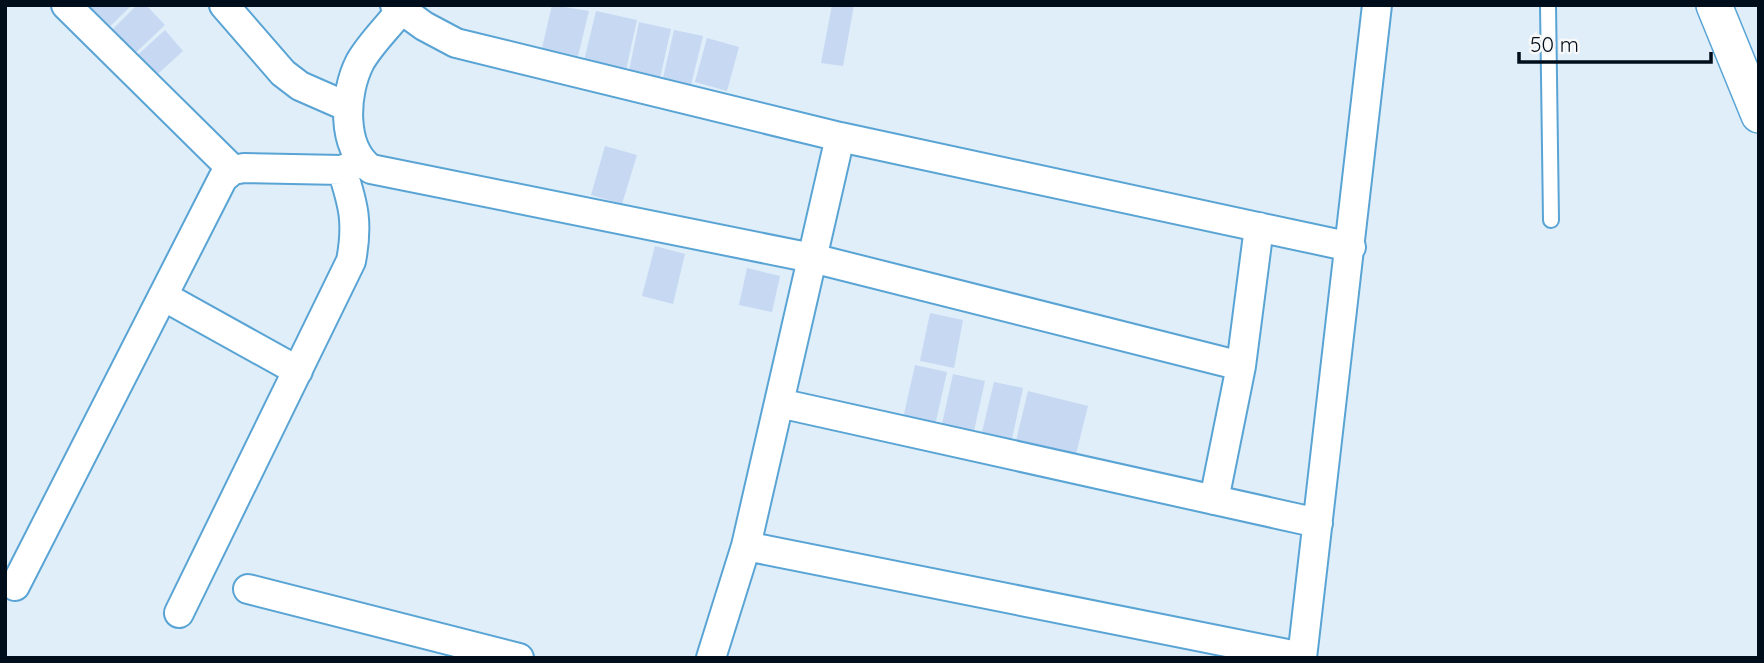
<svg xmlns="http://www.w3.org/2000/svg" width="1764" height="663" viewBox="0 0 1764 663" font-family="Quicksand,sans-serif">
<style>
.building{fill:#c7d8f3}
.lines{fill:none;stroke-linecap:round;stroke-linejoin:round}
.service-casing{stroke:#59a4d4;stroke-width:18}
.minor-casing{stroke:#59a4d4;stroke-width:32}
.tertiary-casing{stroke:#59a4d4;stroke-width:38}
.service{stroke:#fff;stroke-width:14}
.minor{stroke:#fff;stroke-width:28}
.tertiary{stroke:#fff;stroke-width:35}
</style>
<rect width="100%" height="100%" fill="#dfeef8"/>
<path class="building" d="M89,5H132L103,33L82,12Z
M137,5H146L165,25L129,59L106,36Z
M552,5L589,11L578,56L542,48Z
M832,5H854L843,66L821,63Z
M596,11L637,20L626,70L584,61Z
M639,22L671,29L660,78L629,71Z
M165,30L183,51L149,82L131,61Z
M674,30L703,36L691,85L663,78Z
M707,38L739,47L727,91L695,82Z
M605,146L637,155L622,204L591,195Z
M655,246L685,254L673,304L642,296Z
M747,268L780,276L772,312L739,305Z
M930,313L963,320L954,368L920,361Z
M915,365L947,372L934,430L902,423Z
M953,374L985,381L972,440L940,433Z
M994,382L1023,388L1011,443L981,436Z
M1028,391L1088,406L1074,462L1014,449Z"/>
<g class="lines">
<g class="service-casing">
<path id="service" d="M1548,5L1551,220"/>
</g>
<g class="minor-casing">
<path id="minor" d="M66,5L233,170
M224,5L283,73L300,86L348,107
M395,5L424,26L456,43L840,137L1351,247
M401,10C388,27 370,44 360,62C344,93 341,148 371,169L812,258L1241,366
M163,296L298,371
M779,403L1318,523
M1214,500L1241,366L1259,227
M746,546L1302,657
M15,586L223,178L233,170L244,168L342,170L361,162
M248,589L519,658
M179,613L351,261C358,224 354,206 342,170
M711,658L746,546L840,137
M1302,658L1377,5"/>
</g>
<g class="tertiary-casing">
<path id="tertiary" d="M1714,5L1759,115"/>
</g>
<use href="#service" class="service"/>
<use href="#minor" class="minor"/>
<use href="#tertiary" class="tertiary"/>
</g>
<rect width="1764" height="663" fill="none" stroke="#000e1c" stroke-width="14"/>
<path d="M1519 52v10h192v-10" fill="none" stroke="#000e1c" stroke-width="3.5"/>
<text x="1530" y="52" font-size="21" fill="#000e1c" stroke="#f8f8f8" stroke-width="5" paint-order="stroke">50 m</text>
</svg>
